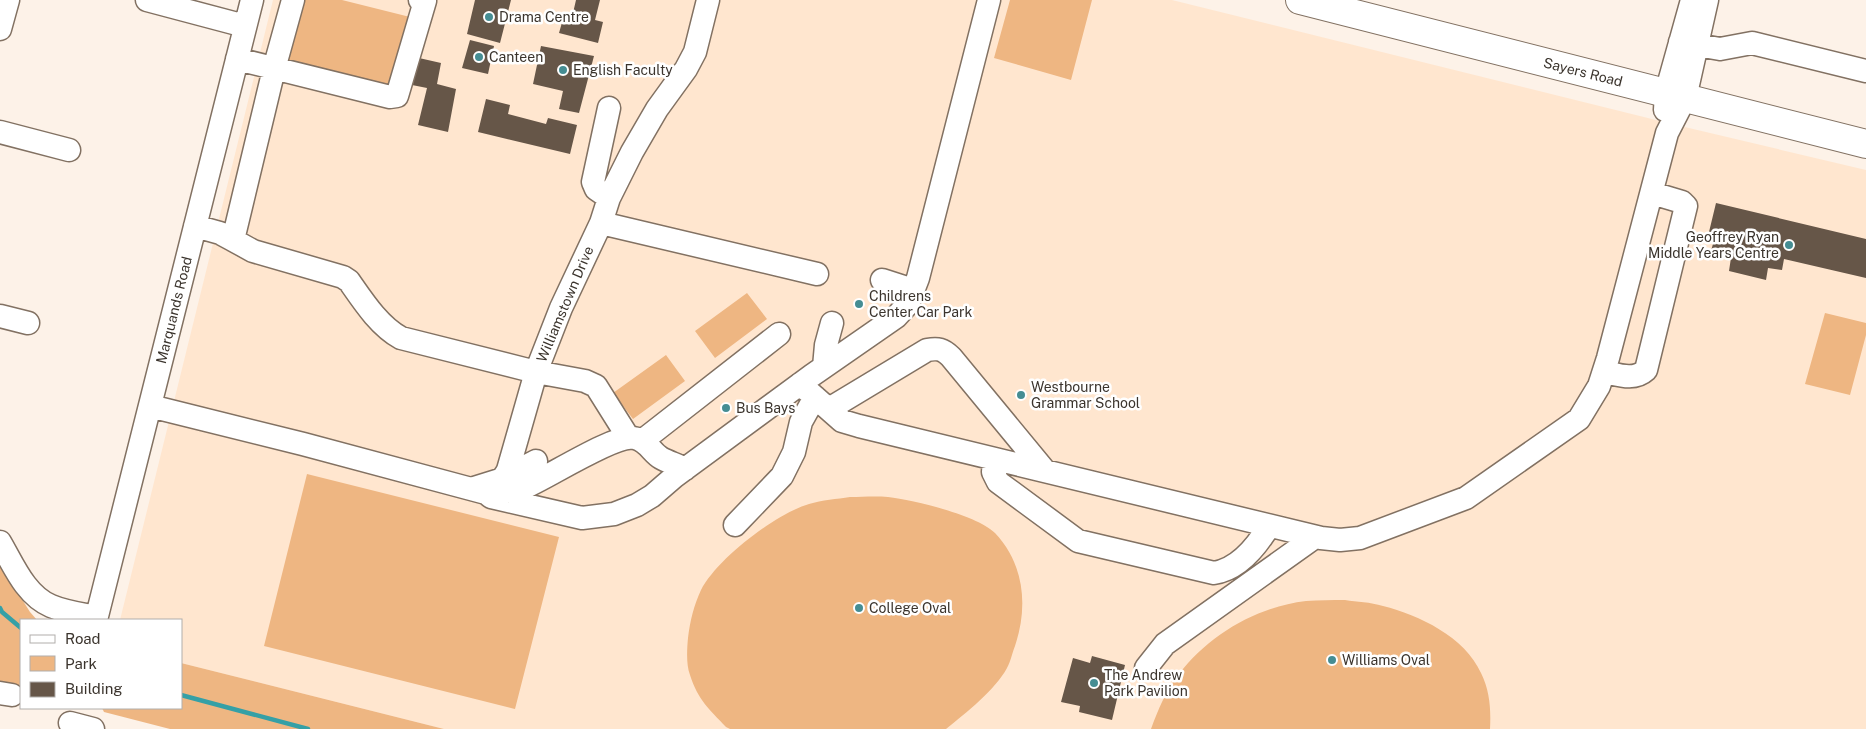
<svg xmlns="http://www.w3.org/2000/svg" width="1866" height="729" viewBox="0 0 1866 729" font-family="'Public Sans',sans-serif">
<style>
.built{fill:#ffe6cf}
.green{fill:#eeb682}
.lines{fill:none;stroke-linecap:round;stroke-linejoin:round}
.stream{stroke:#35a0a6;stroke-width:4.5}
.building{fill:#665648}
.minor-casing{stroke:#827162;stroke-width:25}
.major-casing{stroke:#827162;stroke-width:30}
.minor{stroke:#fff;stroke-width:22}
.major{stroke:#fff;stroke-width:28}
.poi-dot{fill:#458d93;stroke:#fff;stroke-width:2}
.labels{text-anchor:middle;stroke-width:5;stroke-linejoin:round;paint-order:stroke}
.poi-label{font-size:14px;fill:#3b342d;stroke:#fff;text-anchor:start}
.street-label{font-size:14px;fill:#3b342d;stroke:#fff}
</style>
<rect width="100%" height="100%" fill="#fdf2e8"/>
<path class="built" d="M273,0H1172L1672,124L1866,170V729H444L181,663V620H120Z"/>
<path class="green" d="M300,0H342L410,17L389,88L285,62Z
M1010,0H1092L1071,80L994,58Z
M747,293L767,319L715,358L695,331Z
M1825,313L1866,323V335L1850,395L1805,384Z
M666,355L685,381L633,419L613,393Z
M307,474L559,537L515,709L264,646Z
M850,497C862,497 875,496 888,497C913,500 977,515 995,533C1025,565 1028,607 1015,646C1012,653 1011,661 1007,668C995,690 966,713 946,729H730L726,727C709,709 698,700 690,675C686,665 687,649 688,638C690,621 694,605 701,590C717,559 775,514 809,504C822,500 837,499 850,497Z
M0,564L30,612L37,620H21V691L0,686Z
M1345,600C1357,602 1370,602 1383,606C1419,615 1465,637 1481,673C1490,691 1491,710 1490,729H1151C1158,710 1166,690 1179,674C1209,635 1256,607 1306,601C1319,600 1332,600 1345,600Z
M181,663L444,729H170L104,712L102,708H181Z"/>
<g class="lines">
<path class="stream" d="M0,608L2,612L21,628
M181,695L308,729"/>
</g>
<path class="building" d="M475,0H511L500,43L467,34Z
M576,0H600L595,20L603,22L598,43L559,33L565,12L573,13Z
M470,40L494,46L488,74L462,68Z
M541,46L594,56L579,113L559,109L563,91L533,84Z
M419,58L441,63L437,84L456,89L448,132L418,125L427,88L412,85Z
M486,99L510,105L508,114L546,124L548,118L577,125L570,154L478,132Z
M1716,203L1866,239V278L1784,259L1782,270L1768,268L1766,280L1729,271L1732,251H1711L1716,233L1709,232Z
M1092,656L1125,665L1112,720L1079,712L1080,706L1061,702L1073,658L1090,663Z"/>
<g class="lines">
<g class="minor-casing">
<path id="minor" d="M147,0L245,26
M293,0L274,69L233,240L253,251L343,277L349,281C363,301 379,326 401,338L536,372L508,470L503,479L471,489
M0,29L8,0
M1680,42L1720,49L1752,43L1866,71
M237,59L390,97L397,96L425,1L420,0
M1665,110L1666,93L1692,0
M0,132L69,150
M609,198L596,189L593,182L609,108
M601,223L817,274
M195,226L220,233L233,240
M882,280L913,290
M0,316L28,323
M824,367L826,345L832,323
M1604,372C1619,375 1634,381 1646,370L1686,206L1682,202L1652,193
M800,384L842,421L859,426L1321,538L1340,540L1360,538L1466,498L1579,419L1599,386L1608,358L1667,133L1685,98L1707,0
M150,406L303,444L486,493C499,491 511,493 523,488C546,479 614,434 634,438C647,440 652,453 661,458C668,462 678,465 685,469
M829,409L927,350C938,348 943,349 951,357L1045,471
M628,437L596,386L585,381L536,372L561,308L601,223L609,198L632,152L657,109L686,69L695,52L708,0
M642,441L779,334
M994,459L993,472L998,482L1078,541L1214,573C1239,569 1257,546 1269,526
M505,475L515,472L536,461
M486,493L491,497L582,518L614,514L637,505L652,496L674,477L811,376L896,317L908,304L918,278L989,0
M735,525L782,476L794,452L801,422L815,397
M0,542C13,564 25,595 51,606C65,612 81,614 96,617
M96,620L252,0
M1146,668L1165,644L1315,537
M0,693L12,695
M70,723L93,729"/>
</g>
<g class="major-casing">
<path id="major" d="M1300,0L1866,144"/>
</g>
<use href="#minor" class="minor"/>
<use href="#major" class="major"/>
</g>
<g class="poi-dot">
<circle cx="489" cy="17" r="5"/>
<circle cx="479" cy="57" r="5"/>
<circle cx="563" cy="70" r="5"/>
<circle cx="1789" cy="245" r="5"/>
<circle cx="859" cy="304" r="5"/>
<circle cx="1021" cy="395" r="5"/>
<circle cx="726" cy="408" r="5"/>
<circle cx="859" cy="608" r="5"/>
<circle cx="1332" cy="660" r="5"/>
<circle cx="1094" cy="683" r="5"/>
</g>
<g class="labels">
<g class="poi-label">
<text x="499" y="22">Drama Centre</text>
<text x="489" y="62">Canteen</text>
<text x="573" y="75">English Faculty</text>
<text x="1779" y="242" text-anchor="end">Geoffrey Ryan<tspan x="1779" dy="16">Middle Years Centre</tspan></text>
<text x="869" y="301">Childrens<tspan x="869" dy="16">Center Car Park</tspan></text>
<text x="1031" y="392">Westbourne<tspan x="1031" dy="16">Grammar School</tspan></text>
<text x="736" y="413">Bus Bays</text>
<text x="869" y="613">College Oval</text>
<text x="1342" y="665">Williams Oval</text>
<text x="1104" y="680">The Andrew<tspan x="1104" dy="16">Park Pavilion</tspan></text>
</g>
<g class="street-label">
<text transform="translate(1583 72) rotate(14)" y="5">Sayers Road</text>
<text transform="translate(565 304) rotate(-67)" y="5">Williamstown Drive</text>
<text transform="translate(174 310) rotate(-76)" y="5">Marquands Road</text>
</g>
</g>
<rect x="20" y="619" width="162" height="90" fill="#ffffff" stroke="#b1aeab"/>
<rect x="30" y="635" width="25" height="8" fill="#ffffff" stroke="#b1aeab"/>
<text x="65" y="644" font-size="15" fill="#3b342d">Road</text>
<rect x="30" y="656" width="25" height="15" fill="#eeb682" stroke="#b1aeab"/>
<text x="65" y="669" font-size="15" fill="#3b342d">Park</text>
<rect x="30" y="682" width="25" height="15" fill="#665648" stroke="#b1aeab"/>
<text x="65" y="694" font-size="15" fill="#3b342d">Building</text>
</svg>
